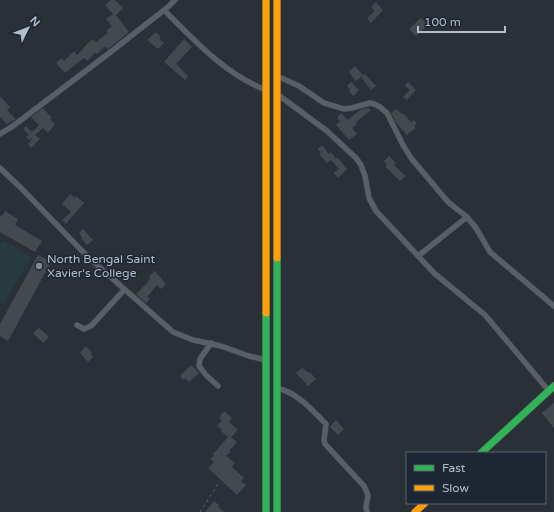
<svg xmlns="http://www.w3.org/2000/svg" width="554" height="512" viewBox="0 0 554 512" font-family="'Varela Round',sans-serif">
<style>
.green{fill:#273a3e}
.building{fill:#444950}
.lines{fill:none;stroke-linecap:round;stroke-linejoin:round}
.street-casing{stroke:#484c53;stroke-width:6}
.fast-casing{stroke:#484c53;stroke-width:8}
.slow-casing{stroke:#484c53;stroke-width:8}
.path{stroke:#5d636a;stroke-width:1;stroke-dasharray:3 3;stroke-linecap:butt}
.street{stroke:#5a5e66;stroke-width:5}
.fast{stroke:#30b455;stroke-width:7}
.slow{stroke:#ff9f0a;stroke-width:7}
.poi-dot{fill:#848b96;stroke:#1d2633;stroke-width:1.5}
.labels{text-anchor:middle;stroke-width:3;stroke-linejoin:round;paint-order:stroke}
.poi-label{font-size:12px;fill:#b4bcc9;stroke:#1d2633;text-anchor:start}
</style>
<rect width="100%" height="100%" fill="#2a3038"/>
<path class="green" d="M4,241L31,257L4,304L0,302V244Z"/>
<path class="building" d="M111,0H115L123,8L116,15L129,32L108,49L106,47H104L97,54L95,53L87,61L84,58L66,72H64L56,63L62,58L64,61L74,51L77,55L92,39L96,42L108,33L106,31L112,26L106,19L113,14L105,5Z
M376,2L383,10L371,23L367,18L375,11L371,7Z
M421,18L428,25L416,36L409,29Z
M156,32L161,37L159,39L164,43L158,49L147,40Z
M184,39L192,47L176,64L188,76L185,80L164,62Z
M355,66L363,75L356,81L349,72Z
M365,74L376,86L371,90L361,77Z
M351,82L359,90L353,96L349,91L350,90L347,86Z
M408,82L416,90L407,100L403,97L410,90L405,86Z
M0,96L10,107L7,110L16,119L7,124L0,117Z
M43,108L52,118L50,119L55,124L48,133L43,128L35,135L40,139L31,148L28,144L32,139V138L29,140L26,137L29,135L23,129L26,126L32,132L39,125L31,117Z
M368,108L371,110L356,122L357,124L352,128L357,134L349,140L336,125L340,121L337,118L341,113L348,120L360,110Z
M396,109L402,114L403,113L411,122L414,120L417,124L414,126L416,128L407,135L397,124L391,113Z
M322,145L329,154L331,152L336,159L338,158L347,169L338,178L334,173L339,169L331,160L327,163L319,154L321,152L318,149Z
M389,156L396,163L394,165L406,176L400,181L385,166L387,165L384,161Z
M70,194L75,198L76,196L84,203L66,224L62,220L71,212L62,204Z
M5,211L18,219L15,225L42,241L35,252L0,232V215L2,216Z
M83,229L93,240L87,245L81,238L82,237L79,233Z
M38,255L51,262L8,341L0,336V324Z
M155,271L166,284L161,289L157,285L147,297L150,299L146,303L136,294L147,283L150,278L149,276Z
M39,328L49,337L43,343L33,333Z
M86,346L92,353L91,354L93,357L88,362L80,353Z
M191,365L199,373L189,382L185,378L183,380L180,376Z
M302,368L309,373L310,372L316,379L308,386L296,373Z
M554,403V428L542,413Z
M224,411L232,418L229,422L238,430L231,437L237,442L229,451L231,452L226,456L235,463L232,467L244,478L241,481L246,485L237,495L208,468L214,462L210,459L214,456L213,454L215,452L228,437L221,431L222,430L217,426L222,420L219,418Z
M336,420L344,429L338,435L330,427Z
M214,501L219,505L218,507L224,512H205Z"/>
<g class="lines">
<g class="street-casing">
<path id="street" d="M164,10C194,40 226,75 266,90
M277,76L299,86L324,103L344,109L352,108L370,103L374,104L380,107L387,113L403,145L411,158L448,202L467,217L476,228L490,252L554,306
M277,94L327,131L356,158L361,165L365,176L369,198L376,211L434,273L485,315L549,391
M0,134L13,126L108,54L168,7L175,0
M0,168L22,189L88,257L173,332L193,340L221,346L249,356L266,360
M418,256L467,217
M77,325L84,329L91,326L124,290
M211,343L200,359L199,366L206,375L218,386
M277,388C298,393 311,409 326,424L324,440L325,444L364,486L368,495L366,507L367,512"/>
</g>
<g class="fast-casing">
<path id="fast" d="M277,258V512
M266,313V512
M481,453L554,386"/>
</g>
<g class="slow-casing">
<path id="slow" d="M266,0V313
M277,0V258
M415,512L425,503"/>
</g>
<path class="path" d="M200,512L218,484"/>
<use href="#street" class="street"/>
<use href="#fast" class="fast"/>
<use href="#slow" class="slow"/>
</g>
<circle class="poi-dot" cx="39" cy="266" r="4"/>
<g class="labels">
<g class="poi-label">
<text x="47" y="263">North Bengal Saint<tspan x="47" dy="14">Xavier's College</tspan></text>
</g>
</g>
<rect x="406" y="452" width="140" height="52" fill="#1d2633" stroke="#59626f"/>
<rect x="414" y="465" width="20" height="6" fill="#30b455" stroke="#59626f"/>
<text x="442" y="472" font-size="12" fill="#b4bcc9">Fast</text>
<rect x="414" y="485" width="20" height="6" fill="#ff9f0a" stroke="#59626f"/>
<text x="442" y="492" font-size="12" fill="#b4bcc9">Slow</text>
<g transform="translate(28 28) rotate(47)" stroke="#1d2633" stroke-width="3" paint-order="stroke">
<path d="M0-3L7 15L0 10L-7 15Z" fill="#b4bcc9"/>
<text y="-6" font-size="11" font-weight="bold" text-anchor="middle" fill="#b4bcc9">N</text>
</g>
<path d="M418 26v6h87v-6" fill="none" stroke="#b4bcc9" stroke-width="2"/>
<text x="424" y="26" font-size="12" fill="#b4bcc9" stroke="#1d2633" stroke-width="3" paint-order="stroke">100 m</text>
</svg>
